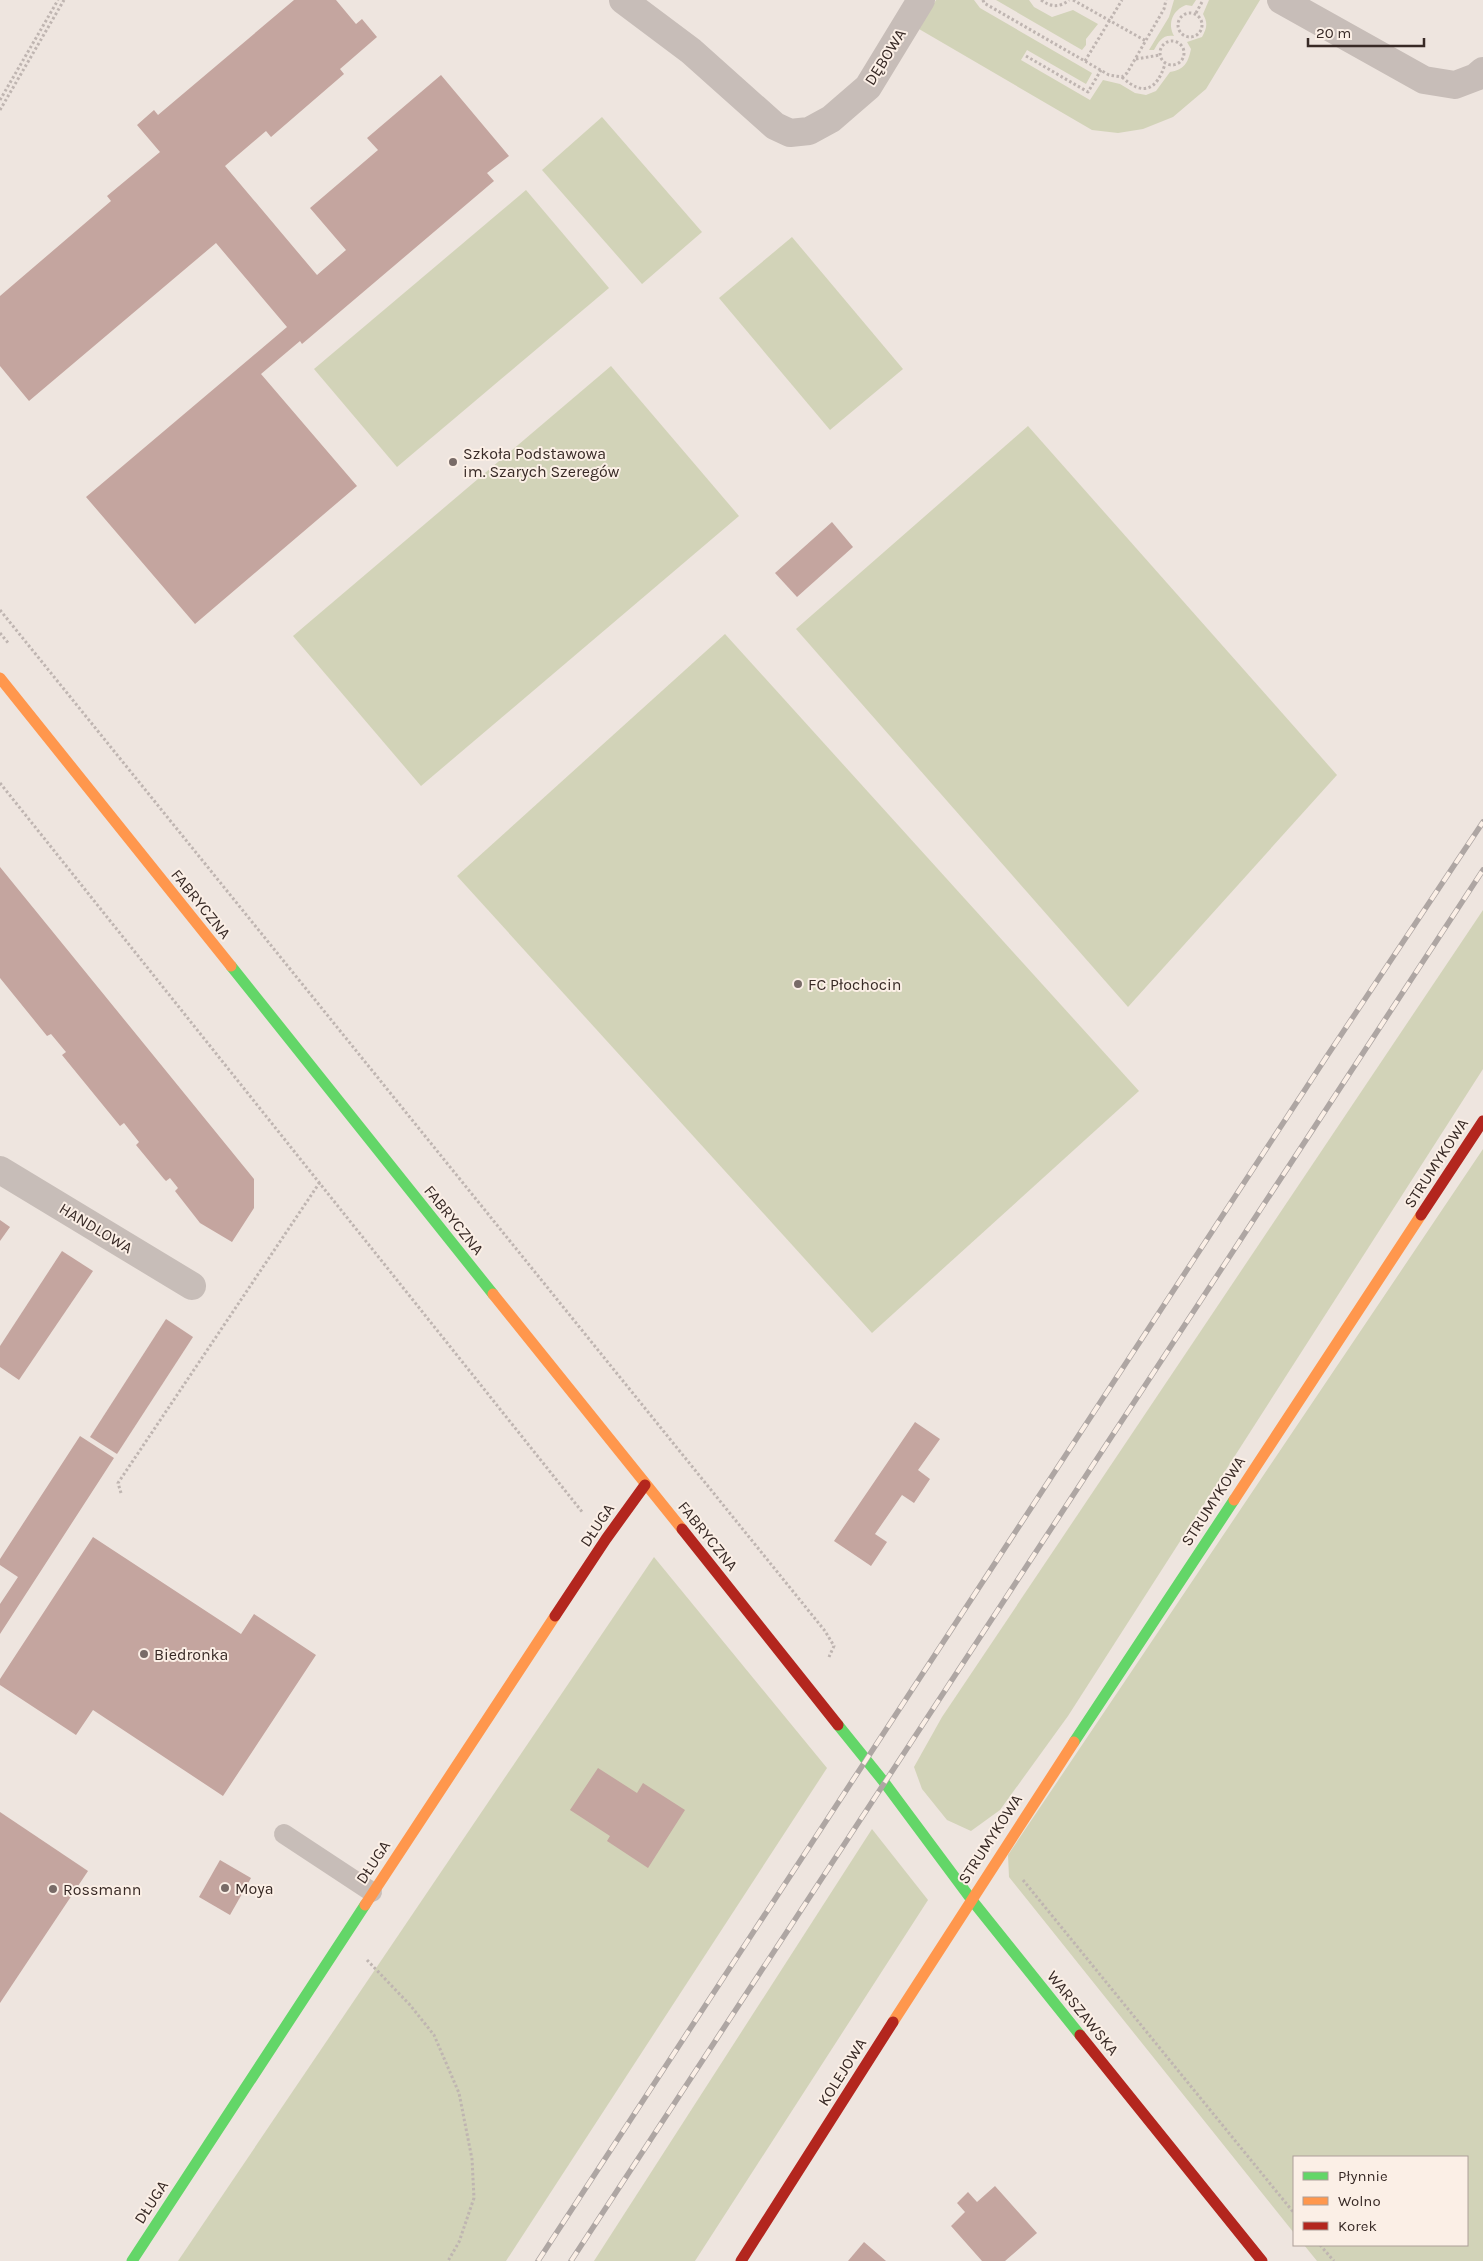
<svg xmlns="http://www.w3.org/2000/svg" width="1483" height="2261" viewBox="0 0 1483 2261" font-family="Karla,sans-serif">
	<rect width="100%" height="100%" fill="#eee5df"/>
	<g fill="#d2d3b8">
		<path d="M936,0h38l6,8 112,65 -6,11 -59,-34 -6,10 69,40 13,-20 17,4 15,9 11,2 10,-4 14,-19c14,-2 18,-9 21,-23l-4,-7 15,-5c5,-9 6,-14 1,-23l6,-14h51l-54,89 -33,28 -30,12 -25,4 -26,-3 -173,-101z"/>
		<polygon points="996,0 1029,0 1034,7 1052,17 1073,10 1098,24 1086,39 1086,45 1082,50"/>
		<path d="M1174,0h22l-4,6 -6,-1c-13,5 -19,18 -12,31 -11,-2 -15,5 -20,14h-5l20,-33z"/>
		<polygon points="602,117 702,232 642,284 542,170"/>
		<polygon points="526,190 609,288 397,467 314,369"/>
		<polygon points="792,237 903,369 830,430 719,298"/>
		<polygon points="611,366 739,516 421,786 293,636"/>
		<polygon points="1028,426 1337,775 1128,1007 796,629"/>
		<polygon points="725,634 1139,1091 872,1333 457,876"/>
		<polygon points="1483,910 1483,1069 1068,1716 1000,1810 971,1831 947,1820 922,1789 914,1767 942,1717"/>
		<polygon points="1483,1149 1483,2261 1317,2261 1304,2245 1467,2245 1467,2157 1294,2157 1294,2233 1009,1877 1008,1855"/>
		<polygon points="654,1557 827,1768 506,2261 178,2261"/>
		<polygon points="872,1829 928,1900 695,2261 594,2261"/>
	</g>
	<g fill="#c4a59f">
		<polygon points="294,0 336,0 356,24 362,19 377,37 340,69 344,74 271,137 266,131 225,166 317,275 346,250 310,208 378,150 367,138 441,75 509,156 487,173 494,181 302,344 300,341 261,374 357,486 195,624 86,497 287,327 216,243 29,401 0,366 0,296 111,201 107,196 160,152 137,125 154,110 158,115"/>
		<polygon points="832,522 853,547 797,597 775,573"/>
		<polygon points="0,867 254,1179 254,1208 232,1242 200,1223 175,1191 178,1188 170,1178 166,1181 164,1179 136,1145 139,1142 124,1123 120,1126 62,1055 66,1052 51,1034 47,1036 0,978"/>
		<polygon points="0,1220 10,1227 0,1241"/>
		<polygon points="62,1251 93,1271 19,1380 0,1367 0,1346"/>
		<polygon points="166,1319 193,1337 117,1454 90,1437"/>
		<polygon points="915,1422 940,1439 918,1470 930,1479 914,1503 902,1495 875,1534 887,1542 871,1566 834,1541"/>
		<polygon points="80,1436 114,1458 0,1634 0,1604 18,1577 0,1565 0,1559"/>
		<polygon points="93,1537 241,1634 254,1614 316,1655 223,1796 93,1710 76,1735 0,1685 0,1679"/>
		<polygon points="598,1768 637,1793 643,1783 685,1810 648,1868 607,1841 610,1836 570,1810"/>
		<polygon points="0,1812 88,1871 0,2003"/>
		<polygon points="220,1860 251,1878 230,1915 199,1897"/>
		<polygon points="995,2186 1037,2233 1005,2261 982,2261 951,2226 965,2212 957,2203 968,2192 977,2202"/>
		<polygon points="864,2242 886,2261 848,2261"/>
	</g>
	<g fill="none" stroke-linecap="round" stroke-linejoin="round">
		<g stroke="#bfb5b1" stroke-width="3" stroke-dasharray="2.5 2.5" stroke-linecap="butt">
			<polyline points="983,0 984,3 1109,75 1122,77 1127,73 1164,9 1166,0"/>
			<path d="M1041,0c10,7 18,8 28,0"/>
			<polyline points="1073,0 1146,41"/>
			<circle cx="1190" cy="25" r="12"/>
			<polyline points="1196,13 1203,0"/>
			<circle cx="1172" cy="53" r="12"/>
			<polyline points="1026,56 1088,92 1101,70"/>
			<polyline points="1136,59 1160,55"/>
			<polyline points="1085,61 1122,0"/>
			<path d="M1122,77c21,20 35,13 43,-13"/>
			<polyline points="0,100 58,0"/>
			<polyline points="0,110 64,0"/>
			<polyline points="0,610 825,1631 834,1646 829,1657"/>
			<polyline points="0,633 9,644"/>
			<polyline points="0,783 583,1513"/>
			<polyline points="121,1493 118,1483 320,1182"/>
			<polyline points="1023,1880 1294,2213"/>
			<polyline points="367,1960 410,2005 434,2035 459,2093 472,2159 474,2198 459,2242 448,2261"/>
			<polyline points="1320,2245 1334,2261"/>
		</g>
		<polyline stroke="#c7bdb8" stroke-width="20" points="284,1834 372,1892"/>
		<g stroke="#c7bdb8" stroke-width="28">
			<polyline points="623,0 691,51 775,126 790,133 809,131 831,119 868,87 921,0"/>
			<polyline points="1281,0 1424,80 1455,85 1476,77 1483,71"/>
			<polyline points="0,1170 192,1286"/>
		</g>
		<g stroke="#63d668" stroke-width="11">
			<polyline points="231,966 493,1294"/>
			<polyline points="838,1725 884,1782 971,1899 1080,2035"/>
			<polyline points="1074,1742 1234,1500"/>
			<polyline points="132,2261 365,1905"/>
		</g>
		<g stroke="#ff974d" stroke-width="11">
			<polyline points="0,678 231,966"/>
			<polyline points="493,1294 682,1529"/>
			<polyline points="1234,1500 1421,1215"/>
			<polyline points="365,1905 555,1616"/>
			<polyline points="893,2022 1074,1742"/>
		</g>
		<g stroke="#b3261e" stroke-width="11">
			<polyline points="1421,1215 1483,1121"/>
			<polyline points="682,1529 838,1725"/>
			<polyline points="555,1616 606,1539 645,1485"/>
			<polyline points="1080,2035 1262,2261"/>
			<polyline points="741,2261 893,2022"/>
		</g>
		<g stroke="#aea6a3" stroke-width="5.5">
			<g id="rail">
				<polyline points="538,2261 1327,1056 1483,822"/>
				<polyline points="571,2261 1483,870"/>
			</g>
		</g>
		<use href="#rail" stroke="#fbefe6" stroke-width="4" stroke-dasharray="11" stroke-linecap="butt"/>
	</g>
	<g fill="#786b67" stroke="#fbefe6" stroke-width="2">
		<circle cx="453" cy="462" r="5"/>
		<circle cx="798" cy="984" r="5"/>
		<circle cx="144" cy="1654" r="5"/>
		<circle cx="225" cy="1888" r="5"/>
		<circle cx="53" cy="1889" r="5"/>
	</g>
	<g text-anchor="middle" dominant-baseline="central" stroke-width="4" stroke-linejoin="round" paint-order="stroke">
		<g font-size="16" fill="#382a26" stroke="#fbefe6">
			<text transform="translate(885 57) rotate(-58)">DĘBOWA</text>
			<text transform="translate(201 904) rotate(51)">FABRYCZNA</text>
			<text transform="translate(1436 1163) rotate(-57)">STRUMYKOWA</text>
			<text transform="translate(454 1220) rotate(51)">FABRYCZNA</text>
			<text transform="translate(96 1228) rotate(31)">HANDLOWA</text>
			<text transform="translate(1213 1501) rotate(-57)">STRUMYKOWA</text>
			<text transform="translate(597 1525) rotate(-56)">DŁUGA</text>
			<text transform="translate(708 1536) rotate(51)">FABRYCZNA</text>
			<text transform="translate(990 1839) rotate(-57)">STRUMYKOWA</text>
			<text transform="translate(373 1862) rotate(-56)">DŁUGA</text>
			<text transform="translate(1083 2013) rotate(51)">WARSZAWSKA</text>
			<text transform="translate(842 2072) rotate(-58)">KOLEJOWA</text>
			<text transform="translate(151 2202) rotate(-57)">DŁUGA</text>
		</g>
		<g font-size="16" fill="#382a26" stroke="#fbefe6" text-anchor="start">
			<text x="463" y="453">Szkoła Podstawowa<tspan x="463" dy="18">im. Szarych Szeregów</tspan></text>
			<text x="808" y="984">FC Płochocin</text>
			<text x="154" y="1654">Biedronka</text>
			<text x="235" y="1888">Moya</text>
			<text x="63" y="1889">Rossmann</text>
		</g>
	</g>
	<rect x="1293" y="2156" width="175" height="90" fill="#fbefe6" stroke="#ada099"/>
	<rect x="1303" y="2172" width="25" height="8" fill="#63d668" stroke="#ada099"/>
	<text x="1338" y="2181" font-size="15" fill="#382a26">Płynnie</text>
	<rect x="1303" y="2197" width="25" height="8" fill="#ff974d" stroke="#ada099"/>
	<text x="1338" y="2206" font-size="15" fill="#382a26">Wolno</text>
	<rect x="1303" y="2222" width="25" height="8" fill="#b3261e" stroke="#ada099"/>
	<text x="1338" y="2231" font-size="15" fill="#382a26">Korek</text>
	<path d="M1308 38v8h116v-8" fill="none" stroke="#382a26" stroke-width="2.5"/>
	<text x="1316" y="38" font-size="15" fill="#382a26" stroke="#fbefe6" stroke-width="4" paint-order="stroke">20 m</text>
</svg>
